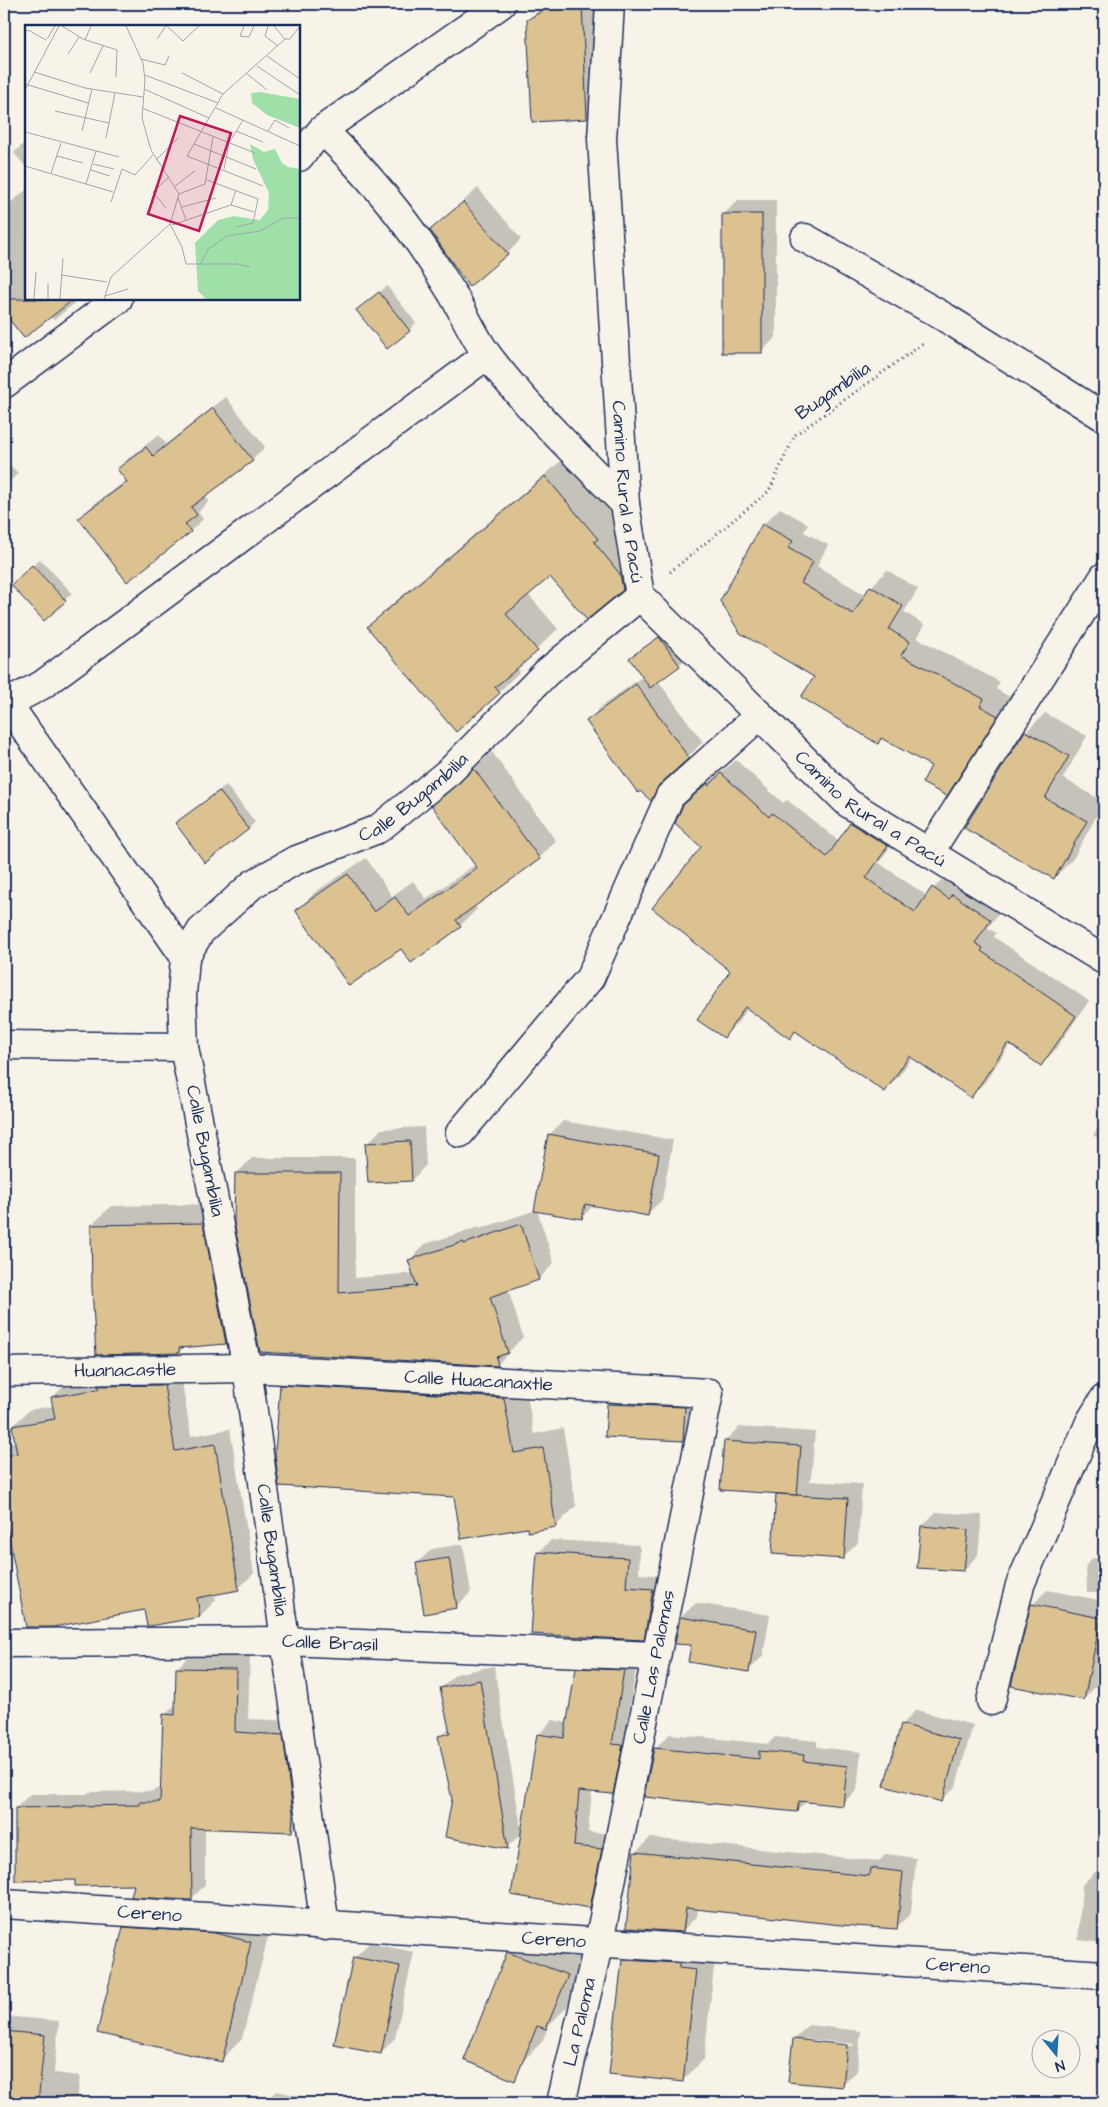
<svg xmlns="http://www.w3.org/2000/svg" width="1108" height="2107" viewBox="0 0 1108 2107" font-family="'Architects Daughter',sans-serif">
	<rect width="100%" height="100%" fill="#f7f3e8"/>
	<filter id="ink" filterUnits="userSpaceOnUse"><feTurbulence type="fractalNoise" baseFrequency=".02" numOctaves="2"/><feDisplacementMap in="SourceGraphic" scale="10" xChannelSelector="R" yChannelSelector="G"/><feConvolveMatrix kernelMatrix="1 2 1 2 8 2 1 2 1" color-interpolation-filters="sRGB"/></filter>
	<g filter="url(#ink)">
		<g fill="#0003" fill-rule="evenodd">
			<polygon points="545,4 604,4 608,96 586,118 528,20"/>
			<polygon points="26,141 26,167 14,153"/>
			<polygon points="478,188 521,239 507,254 431,230"/>
			<polygon points="26,190 26,299 87,299 82,303 80,299 54,320 50,316 25,336 4,311 4,208"/>
			<polygon points="738,200 776,200 776,337 762,351 723,215"/>
			<polygon points="387,286 416,323 409,330 358,310"/>
			<polygon points="226,397 265,447 252,460 205,496 209,501 198,512 203,519 191,531 127,580 80,518 93,505 127,480 118,469 131,456 159,435 166,444"/>
			<polygon points="567,456 618,517 644,567 622,589 551,575 528,594 558,629 517,667 520,671 499,692 369,627 390,606"/>
			<polygon points="4,459 18,473 4,488"/>
			<polygon points="780,508 808,524 804,532 828,545 817,566 865,595 871,587 887,570 918,589 904,612 925,625 917,638 1000,682 996,689 1013,699 963,778 946,795 933,765 882,738 878,742 816,676 763,525"/>
			<polygon points="40,559 72,593 44,619 12,585"/>
			<polygon points="666,631 687,658 658,681 703,742 672,772 665,785 651,799 588,721 602,706 643,676 630,658"/>
			<polygon points="1045,713 1087,736 1063,778 1104,802 1073,859 1054,878 1026,732"/>
			<polygon points="492,752 556,841 539,858 474,905 477,909 460,926 402,947 297,911 314,893 366,858 392,896 413,881 426,899 476,864 434,806"/>
			<polygon points="736,760 783,803 787,800 839,841 851,824 865,809 901,831 879,863 927,896 947,874 1004,905 988,928 996,933 994,937 1089,1001 1055,1050 1041,1064 1011,1043 985,1082 970,1096 912,1057 899,1076 885,1090 796,1031 789,1037 748,1008 738,1022 724,1036 731,971 703,847 699,791"/>
			<polygon points="226,785 255,822 248,829 176,823"/>
			<polygon points="1104,1119 1104,1142 1093,1135"/>
			<polygon points="563,1121 673,1140 662,1200 647,1214 594,1205 582,1217 537,1210 554,1263 539,1279 508,1289 523,1337 497,1365 283,1353 236,1174 252,1158 355,1158 355,1278 414,1273 410,1260 425,1244 479,1227 479,1229 536,1210 549,1135"/>
			<polygon points="424,1127 426,1165 412,1180 367,1144 381,1129"/>
			<polygon points="221,1204 245,1324 226,1343 184,1347 179,1352 92,1225 111,1206"/>
			<polygon points="302,1365 524,1377 534,1434 563,1428 576,1506 556,1526 528,1526 455,1496 281,1386"/>
			<polygon points="180,1370 191,1436 230,1429 254,1573 238,1589 214,1593 216,1600 200,1616 150,1625 145,1609 27,1626 4,1504 4,1450 11,1442 16,1442 13,1426 29,1410 54,1406 52,1398 68,1382"/>
			<polygon points="623,1390 699,1393 697,1425 682,1440 608,1404"/>
			<polygon points="739,1427 815,1432 811,1479 809,1481 862,1484 858,1543 843,1557 777,1494 779,1492 725,1441"/>
			<polygon points="936,1512 982,1515 978,1555 964,1570 922,1526"/>
			<polygon points="551,1540 640,1545 639,1574 665,1576 656,1625 643,1639 538,1553"/>
			<polygon points="463,1544 471,1592 456,1607 417,1563 432,1549"/>
			<polygon points="1093,1558 1104,1558 1104,1593 1087,1593 1086,1565"/>
			<polygon points="1047,1590 1104,1601 1104,1656 1098,1684 1084,1699 1032,1605"/>
			<polygon points="696,1603 770,1615 763,1656 748,1671 681,1617"/>
			<polygon points="191,1654 250,1656 248,1719 296,1721 306,1817 292,1831 205,1827 205,1885 191,1899 135,1884 76,1879 16,1808 30,1794 87,1794 89,1792 153,1791 155,1789 162,1789 165,1715 177,1703 177,1668"/>
			<polygon points="591,1654 638,1656 626,1729 636,1730 627,1778 612,1793 592,1791 588,1832 616,1834 604,1893 589,1907 538,1735 553,1720 568,1723 577,1669"/>
			<polygon points="494,1666 522,1833 507,1847 454,1799 440,1737 450,1727 441,1688 456,1674"/>
			<polygon points="916,1710 973,1725 956,1786 941,1801 902,1725"/>
			<polygon points="670,1734 768,1744 775,1737 817,1741 817,1747 861,1752 857,1790 842,1804 807,1801 797,1810 655,1748"/>
			<polygon points="650,1838 879,1861 886,1854 916,1858 911,1913 896,1928 698,1908 697,1916 682,1931 636,1852"/>
			<polygon points="1096,1871 1104,1871 1104,1943 1078,1940 1082,1885"/>
			<polygon points="146,1907 272,1921 242,2039 221,2060 124,1928"/>
			<polygon points="529,1932 589,1954 567,2007 549,2025 542,2042 521,2063 508,1953"/>
			<polygon points="644,1939 716,1949 704,2059 683,2080 623,1960"/>
			<polygon points="369,1943 414,1952 395,2038 381,2053 354,1958"/>
			<polygon points="4,2016 59,2021 54,2073 80,2076 77,2103 4,2103"/>
			<path d="M808,2025l53,6 -4,40 -15,15 -48,-46zM805,2039l49,5 -1,2 -48,-4z"/>
			<polygon points="276,2091 329,2102 264,2103"/>
		</g>
		<g fill="#dcc291" stroke="#1b2f5e">
			<polygon points="554,4 582,4 587,119 532,122 527,20"/>
			<polygon points="463,202 508,254 469,287 430,230"/>
			<rect x="722" y="214" width="40" height="139"/>
			<polygon points="379,292 410,331 387,349 356,310"/>
			<polygon points="4,299 74,299 24,338 4,313"/>
			<polygon points="213,408 253,461 191,507 197,515 185,524 191,532 127,582 78,518 127,482 117,469 146,447 153,456"/>
			<polygon points="545,476 598,539 594,542 620,574 623,590 587,620 550,577 506,614 538,651 495,687 500,693 456,732 367,627"/>
			<polygon points="762,524 793,541 788,548 813,562 801,583 853,614 870,586 903,606 889,629 910,642 901,655 984,699 980,706 998,716 947,796 922,783 931,766 881,738 878,744 801,697 814,677 740,633 720,601"/>
			<polygon points="32,565 66,601 44,621 11,585"/>
			<polygon points="659,637 680,666 650,688 629,658"/>
			<polygon points="636,684 689,758 659,785 651,801 640,791 638,793 586,721"/>
			<polygon points="1025,731 1069,756 1045,798 1087,821 1054,879 964,828"/>
			<polygon points="474,769 540,859 456,920 461,927 411,963 401,949 349,986 295,910 348,874 374,912 395,897 409,916 477,868 432,806"/>
			<polygon points="721,773 769,817 772,813 827,857 850,823 888,846 866,878 915,912 932,887 949,899 952,894 991,920 975,943 983,948 981,951 1076,1016 1041,1066 1008,1043 971,1098 909,1056 885,1092 795,1031 790,1039 745,1007 724,1038 697,1020 730,971 652,908 701,847 675,823 683,805 708,783 709,786"/>
			<polygon points="219,791 249,829 205,863 175,823"/>
			<polygon points="548,1134 659,1154 648,1216 585,1204 582,1219 534,1211"/>
			<polygon points="410,1141 412,1181 368,1183 365,1143"/>
			<polygon points="235,1173 340,1173 339,1293 417,1286 408,1260 463,1242 464,1244 521,1224 539,1280 490,1297 508,1353 496,1357 498,1366 260,1352 234,1222"/>
			<polygon points="203,1223 226,1344 179,1348 179,1353 96,1355 92,1288 91,1225"/>
			<polygon points="164,1385 175,1451 215,1444 239,1590 197,1598 200,1617 150,1626 147,1626 144,1610 53,1627 26,1627 4,1511 4,1456 17,1454 12,1426 55,1419 51,1397 99,1389 98,1386"/>
			<polygon points="280,1385 504,1398 514,1453 543,1448 556,1527 528,1532 527,1528 461,1539 454,1497 279,1486 275,1454"/>
			<polygon points="607,1404 685,1407 683,1441 605,1437"/>
			<polygon points="724,1441 801,1446 797,1495 720,1490"/>
			<polygon points="776,1494 848,1498 844,1559 772,1554"/>
			<polygon points="921,1526 968,1530 964,1571 917,1568"/>
			<polygon points="537,1552 628,1558 626,1587 653,1589 644,1640 531,1634"/>
			<polygon points="449,1558 457,1608 424,1614 416,1563"/>
			<polygon points="1031,1604 1101,1618 1084,1700 1011,1686"/>
			<polygon points="680,1617 756,1630 749,1672 688,1662 691,1645 675,1644"/>
			<polygon points="176,1668 236,1669 235,1732 283,1735 293,1813 292,1832 191,1828 192,1900 131,1897 134,1885 75,1886 75,1880 15,1881 15,1808 74,1807 74,1806 140,1805 140,1802 160,1802 163,1714 175,1715"/>
			<polygon points="576,1668 624,1670 612,1744 623,1745 613,1794 579,1791 574,1846 602,1849 590,1908 511,1895 537,1734 564,1738"/>
			<polygon points="480,1680 508,1849 445,1837 452,1799 438,1736 450,1733 440,1688"/>
			<polygon points="901,1724 959,1740 942,1802 884,1786"/>
			<polygon points="654,1748 759,1759 759,1751 804,1755 803,1761 847,1766 843,1806 799,1801 797,1812 644,1797"/>
			<polygon points="634,1852 869,1876 870,1868 903,1872 897,1929 841,1925 686,1908 683,1932 626,1928"/>
			<polygon points="123,1927 215,1933 251,1942 222,2062 97,2033"/>
			<polygon points="507,1952 568,1975 546,2029 537,2026 515,2081 464,2060"/>
			<polygon points="353,1957 400,1966 381,2054 334,2045"/>
			<polygon points="622,1960 679,1963 679,1968 696,1970 683,2082 609,2074"/>
			<polygon points="4,2031 45,2035 38,2103 4,2103"/>
			<polygon points="793,2039 847,2045 843,2087 788,2082"/>
		</g>
		<g fill="none" stroke-linecap="round" stroke-linejoin="round">
			<g stroke="#1b2f5e" stroke-width="31">
				<g id="minor">
					<path id="s1" d="M610,4l-8,135 23,365 15,92 208,207 256,157"/>
					<path d="M322,130c51,47 94,103 130,163 12,20 22,44 36,63 40,53 90,100 137,148"/>
					<polyline points="299,157 322,130 501,4"/>
					<polyline points="805,238 946,318 1104,417"/>
					<polyline points="4,384 118,299"/>
					<polyline points="7,703 185,957"/>
					<polyline points="4,705 42,685 487,355"/>
					<polyline points="929,853 1104,577"/>
					<polyline points="4,1045 184,1047"/>
					<polyline points="460,1133 590,978 670,796 760,715"/>
					<path id="s2" d="M4,1372l243,-4 462,25 -110,549 -38,161"/>
					<path id="s3" d="M4,1643l281,-2 371,15"/>
					<polyline points="991,1701 1020,1585 1090,1422 1104,1399"/>
					<path id="s4" d="M4,1904l1100,71"/>
					<path id="s5" d="M325,1926l-78,-558 -63,-321 -2,-52 3,-38 16,-26 52,-47 41,-23 84,-32 72,-58 96,-98 94,-77"/>
				</g>
			</g>
			<polyline stroke="#1b2f5e" stroke-width="3" stroke-dasharray="1 4" stroke-linecap="butt" points="670,572 769,491 795,435 924,343"/>
			<use href="#minor" stroke="#f7f3e8" stroke-width="28"/>
		</g>
	</g>
	<g text-anchor="middle" dominant-baseline="central" stroke-width="4.5" stroke-linejoin="round" paint-order="stroke">
		<g font-size="19" fill="#1b2f5e" stroke="#f7f3e8">
			<text transform="translate(833 391) rotate(-35)">Bugambilia</text>
			<text stroke="none"><textPath href="#s1" startOffset="489">Camino Rural a Pacú</textPath></text>
			<text stroke="none"><textPath href="#s5" startOffset="1265">Calle Bugambilia</textPath></text>
			<text stroke="none"><textPath href="#s1" startOffset="909">Camino Rural a Pacú</textPath></text>
			<text transform="translate(205 1151) rotate(79)">Calle Bugambilia</text>
			<text stroke="none"><textPath href="#s2" startOffset="121">Huanacastle</textPath></text>
			<text stroke="none"><textPath href="#s2" startOffset="475">Calle Huacanaxtle</textPath></text>
			<text transform="translate(272 1550) rotate(82)">Calle Bugambilia</text>
			<text stroke="none"><textPath href="#s3" startOffset="326">Calle Brasil</textPath></text>
			<text transform="translate(654 1667) rotate(-79)">Calle Las Palomas</text>
			<text stroke="none"><textPath href="#s4" startOffset="146">Cereno</textPath></text>
			<text stroke="none"><textPath href="#s4" startOffset="551">Cereno</textPath></text>
			<text stroke="none"><textPath href="#s4" startOffset="956">Cereno</textPath></text>
			<text transform="translate(580 2022) rotate(-77)">La Paloma</text>
		</g>
	</g>
	<g transform="translate(25 25)">
		<rect width="275" height="275" fill="#f7f3e8"/>
		<path d="M235,67l40,7v29l-33,-13 -15,-12 -1,-10zM225,119l14,8 11,-3 7,14 6,4 12,2v130h-94l-8,-8 -3,-48 23,-23 16,-4 26,4 8,-10 1,-17 -16,-34z" fill="#9fe0a9"/>
		<path fill="none" stroke="#9fa5b1" stroke-width="1" d="M37,1l21,13 34,11 -1,27M142,1l16,15 16,-15M219,1l-4,10 9,1 5,-11M243,1l-3,10 13,10M249,1l11,13M0,7l3,-2 18,10M22,14l8,-13M132,14l9,-13M60,15l6,-14M43,29l11,-17M242,31l33,23M116,34l24,6 4,-9M232,41l43,29M9,47l51,16 58,9M65,48l13,-27M157,48l41,21M221,48l21,17M120,50l73,28M0,59l63,19M119,64l65,29M0,65l34,-64M117,83l113,45M191,83l84,38M30,86l54,12M57,106l10,-42M211,106l27,11M243,106l7,-11 14,8M0,107l94,25M81,113l9,-45M169,119l62,25M32,131l26,7M131,135l23,-23M68,139l21,5M0,141l88,26M199,144l5,-26 14,-23M66,145l19,6M26,148l10,-30M182,155l51,19 -5,24 -17,4M61,159l10,-33M150,161l20,-15M238,161l-76,-30 36,-62 62,-55h5l10,-13M154,169l26,-10 8,-47M153,173l8,22M86,177l11,-33 13,6 18,-20M206,180l5,-15M157,182l34,-9M141,183l-13,-16 16,-15M145,199l12,23 4,17h51l13,3M147,200l59,-20 23,7M175,240l8,-16 19,-13 33,-5 23,-13h17M36,250l46,7M80,271l23,-7M9,274l2,-27M23,274v-16M35,274l3,-41M79,274l7,-22 59,-53 9,-30 -28,-44 -9,-32 3,-38 -2,-17 -17,-37"/>
		<path fill="#c2185b" fill-opacity="0.15" stroke="#c2185b" stroke-width="2.5" d="M155,91l51,17 -32,98 -51,-17z"/>
		<rect width="275" height="275" fill="none" stroke="#1b2f5e" stroke-width="2.5"/>
	</g>
	<rect width="1108" height="2107" fill="none" stroke="#f7f3e8" stroke-width="20"/>
	<rect x="10" y="10" width="1088" height="2087" fill="none" stroke="#1b2f5e" stroke-width="2" filter="url(#ink)"/>
	<g transform="translate(1056 2054) rotate(162)"><circle r="24" fill="#f7f3e8" stroke="#9fa5b1"/>
	<path d="M0-4L9 19L0 12L-9 19Z" fill="#1f6fb2"/>
	<text y="-8" font-size="14" font-weight="bold" text-anchor="middle" fill="#1b2f5e">N</text>
	</g>
</svg>
